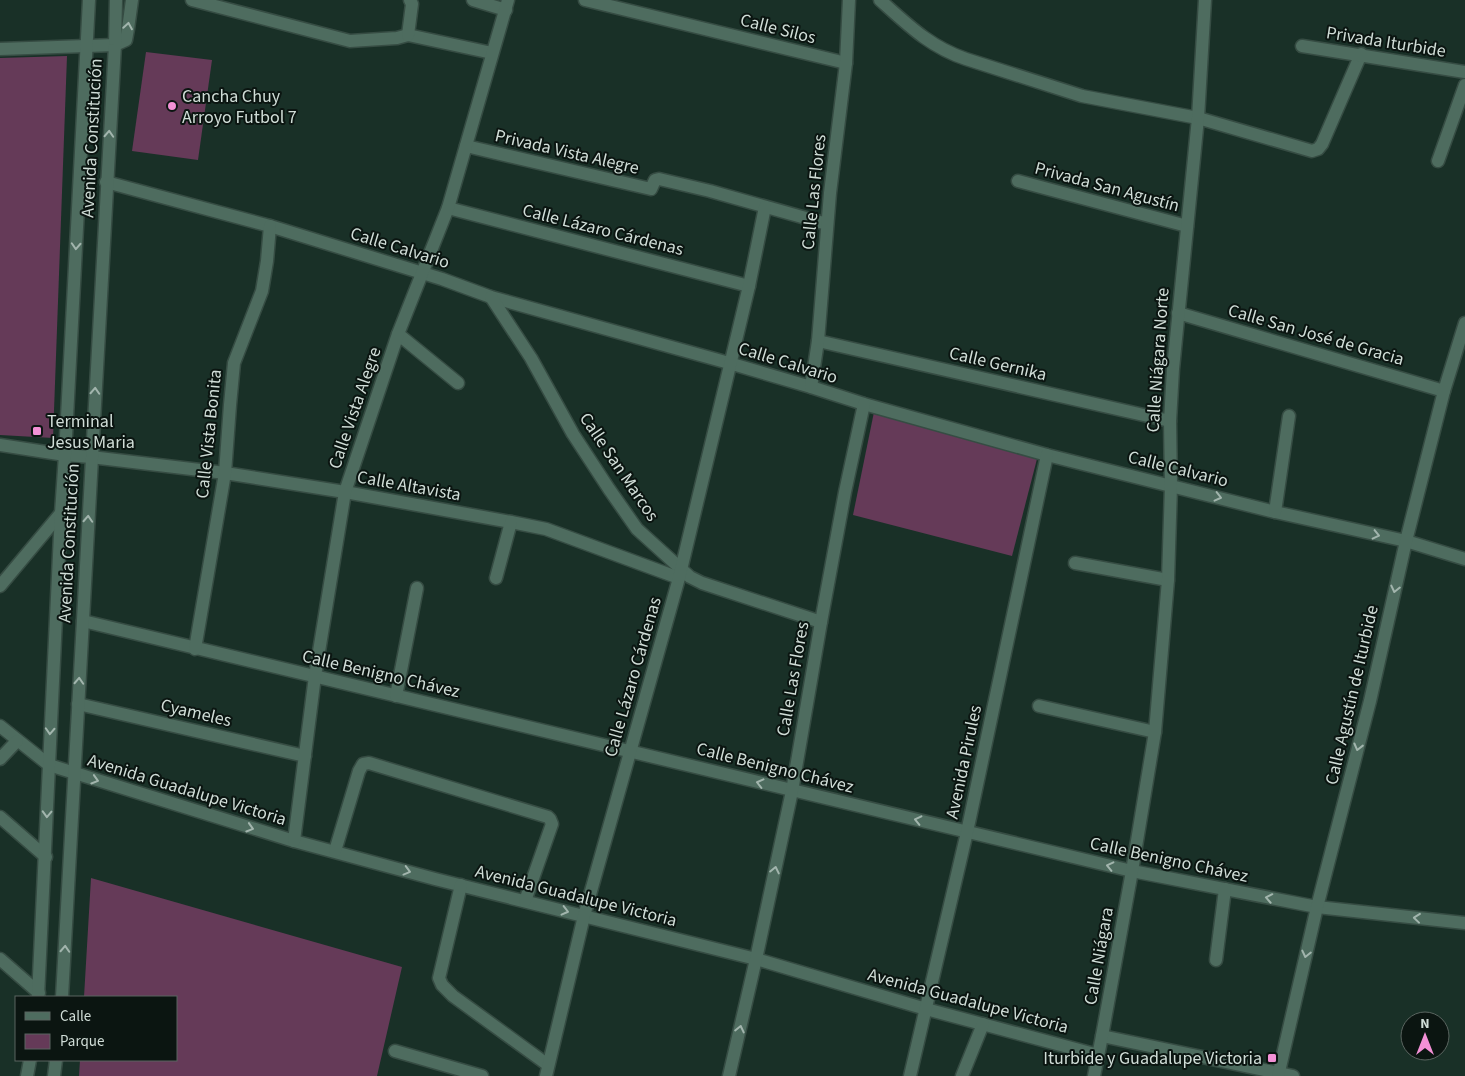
<svg xmlns="http://www.w3.org/2000/svg" width="1465" height="1076" viewBox="0 0 1465 1076" font-family="'Source Sans 3',sans-serif">
	<rect width="100%" height="100%" fill="#193027"/>
	<g fill="#653a58">
		<polygon points="146,52 212,60 198,160 132,151"/>
		<polygon points="67,56 53,438 0,435 0,58"/>
		<polygon points="874,412 1038,455 1012,556 853,515"/>
		<polygon points="91,878 402,967 377,1076 79,1076 80,1060 176,1060 176,997 84,997"/>
	</g>
	<g fill="none" stroke-linecap="round" stroke-linejoin="round">
		<g stroke="#364c43" stroke-width="15">
			<g id="minor">
				<polyline points="192,0 350,41 397,38 408,35 492,53"/>
				<polyline points="473,0 506,10"/>
				<polyline points="585,0 846,63"/>
				<path d="M880,0c28,25 50,47 86,59l116,37 116,22 114,33 6,-2 4,-5 39,-90"/>
				<polyline points="408,35 412,4 410,0"/>
				<polyline points="1302,46 1465,72"/>
				<polyline points="0,49 115,45 126,40 128,29 132,0"/>
				<polyline points="466,146 651,189 655,180 659,179 710,191 827,224"/>
				<polyline points="1438,161 1465,85"/>
				<polyline points="1018,181 1187,226"/>
				<polyline points="106,182 270,226 442,279 491,297 729,363 811,387 864,404 1047,455 1275,512 1406,541 1465,559"/>
				<polyline points="448,208 749,286"/>
				<polyline points="491,297 531,358 573,434 609,489 637,529 690,577 702,583 821,622"/>
				<polyline points="1178,313 1444,391"/>
				<polyline points="398,334 458,383"/>
				<polyline points="818,341 1170,421"/>
				<polyline points="811,387 818,341 830,193 846,63 849,0"/>
				<polyline points="0,445 65,455 91,457 225,473 345,492 511,522 546,529 679,578"/>
				<polyline points="1275,512 1289,416"/>
				<polyline points="1075,563 1168,580"/>
				<polyline points="496,578 511,522"/>
				<polyline points="0,586 61,513"/>
				<polyline points="83,621 1132,871 1317,907 1465,923"/>
				<polyline points="195,649 225,473 230,405 234,363 262,291 267,261 270,226"/>
				<polyline points="396,696 417,588"/>
				<polyline points="78,704 305,756"/>
				<polyline points="1039,706 1155,732"/>
				<polyline points="0,726 49,765 294,841 435,879 756,959 926,1009 1098,1055"/>
				<polyline points="0,759 17,741"/>
				<polyline points="0,817 46,857"/>
				<polyline points="294,841 315,676 345,492 398,334 448,208 508,0"/>
				<polyline points="335,851 359,771 363,764 369,763 548,817 550,819 552,824 525,901"/>
				<polyline points="461,885 439,978 442,985 453,996 548,1065"/>
				<polyline points="0,959 39,993"/>
				<polyline points="1216,960 1225,889"/>
				<polyline points="38,997 61,513 65,455 89,0"/>
				<polyline points="62,997 115,45 116,0"/>
				<polyline points="1102,1036 1293,1076"/>
				<polyline points="395,1051 482,1076"/>
				<polyline points="27,1076 30,1060"/>
				<polyline points="54,1076 56,1060"/>
				<polyline points="546,1076 584,916 679,578 749,286 765,207"/>
				<polyline points="729,1076 756,959 792,791 821,622 845,492 864,404"/>
				<polyline points="910,1076 967,832 1047,455"/>
				<polyline points="962,1076 983,1024"/>
				<polyline points="1094,1076 1102,1036 1132,871 1155,732 1168,580 1171,486 1170,421 1173,369 1198,118 1205,0"/>
				<polyline points="1278,1076 1317,907 1370,701 1406,541 1444,391 1465,323"/>
			</g>
		</g>
		<use href="#minor" stroke="#4e6c5f" stroke-width="12"/>
	</g>
	<defs><path id="oneway-chevron" d="M-2-3.5L2.5 0L-2 3.5" fill="none" stroke-width="1.6" stroke-linecap="round" stroke-linejoin="round" transform="scale(1.25)"/></defs>
	<g stroke="#a2b5ad">
		<use href="#oneway-chevron" transform="translate(128 26) rotate(-81)"/>
		<use href="#oneway-chevron" transform="translate(109 134) rotate(-87)"/>
		<use href="#oneway-chevron" transform="translate(76 246) rotate(93)"/>
		<use href="#oneway-chevron" transform="translate(95 391) rotate(-87)"/>
		<use href="#oneway-chevron" transform="translate(1218 497) rotate(14)"/>
		<use href="#oneway-chevron" transform="translate(88 519) rotate(-87)"/>
		<use href="#oneway-chevron" transform="translate(1376 535) rotate(13)"/>
		<use href="#oneway-chevron" transform="translate(1395 589) rotate(103)"/>
		<use href="#oneway-chevron" transform="translate(79 681) rotate(-87)"/>
		<use href="#oneway-chevron" transform="translate(50 731) rotate(93)"/>
		<use href="#oneway-chevron" transform="translate(1358 747) rotate(104)"/>
		<use href="#oneway-chevron" transform="translate(95 780) rotate(17)"/>
		<use href="#oneway-chevron" transform="translate(760 783) rotate(-166)"/>
		<use href="#oneway-chevron" transform="translate(47 814) rotate(92)"/>
		<use href="#oneway-chevron" transform="translate(918 820) rotate(-167)"/>
		<use href="#oneway-chevron" transform="translate(250 828) rotate(17)"/>
		<use href="#oneway-chevron" transform="translate(1110 866) rotate(-167)"/>
		<use href="#oneway-chevron" transform="translate(775 870) rotate(-78)"/>
		<use href="#oneway-chevron" transform="translate(407 871) rotate(15)"/>
		<use href="#oneway-chevron" transform="translate(1269 898) rotate(-169)"/>
		<use href="#oneway-chevron" transform="translate(565 911) rotate(14)"/>
		<use href="#oneway-chevron" transform="translate(1417 918) rotate(-174)"/>
		<use href="#oneway-chevron" transform="translate(65 949) rotate(-87)"/>
		<use href="#oneway-chevron" transform="translate(1306 954) rotate(103)"/>
		<use href="#oneway-chevron" transform="translate(740 1029) rotate(-77)"/>
	</g>
	<g fill="#f391d6" stroke="#0b1511" stroke-width="2">
		<circle cx="172" cy="106" r="5"/>
		<rect x="32" y="426" width="10" height="10" rx="2.5"/>
		<rect x="1267" y="1053" width="10" height="10" rx="2.5"/>
	</g>
	<g text-anchor="middle" dominant-baseline="central" stroke-width="4" stroke-linejoin="round" paint-order="stroke">
		<g font-size="18" fill="#d0ddd7" stroke="#0b1511">
			<text transform="translate(778 29) rotate(14)">Calle Silos</text>
			<text transform="translate(1386 42) rotate(9)">Privada Iturbide</text>
			<text transform="translate(92 138) rotate(-87)">Avenida Constitución</text>
			<text transform="translate(567 152) rotate(13)">Privada Vista Alegre</text>
			<text transform="translate(1107 187) rotate(15)">Privada San Agustín</text>
			<text transform="translate(814 192) rotate(-84)">Calle Las Flores</text>
			<text transform="translate(603 230) rotate(14)">Calle Lázaro Cárdenas</text>
			<text transform="translate(400 248) rotate(17)">Calle Calvario</text>
			<text transform="translate(1316 335) rotate(16)">Calle San José de Gracia</text>
			<text transform="translate(1158 360) rotate(-86)">Calle Niágara Norte</text>
			<text transform="translate(788 363) rotate(17)">Calle Calvario</text>
			<text transform="translate(998 364) rotate(13)">Calle Gernika</text>
			<text transform="translate(355 408) rotate(-71)">Calle Vista Alegre</text>
			<text transform="translate(209 434) rotate(-84)">Calle Vista Bonita</text>
			<text transform="translate(619 467) rotate(56)">Calle San Marcos</text>
			<text transform="translate(1178 469) rotate(14)">Calle Calvario</text>
			<text transform="translate(409 486) rotate(10)">Calle Altavista</text>
			<text transform="translate(69 543) rotate(-87)">Avenida Constitución</text>
			<text transform="translate(381 674) rotate(13)">Calle Benigno Chávez</text>
			<text transform="translate(633 677) rotate(-74)">Calle Lázaro Cárdenas</text>
			<text transform="translate(793 679) rotate(-80)">Calle Las Flores</text>
			<text transform="translate(1352 695) rotate(-77)">Calle Agustín de Iturbide</text>
			<text transform="translate(196 713) rotate(13)">Cyameles</text>
			<text transform="translate(964 762) rotate(-78)">Avenida Pirules</text>
			<text transform="translate(775 768) rotate(14)">Calle Benigno Chávez</text>
			<text transform="translate(187 790) rotate(17)">Avenida Guadalupe Victoria</text>
			<text transform="translate(1169 860) rotate(12)">Calle Benigno Chávez</text>
			<text transform="translate(576 896) rotate(14)">Avenida Guadalupe Victoria</text>
			<text transform="translate(1099 956) rotate(-80)">Calle Niágara</text>
			<text transform="translate(968 1001) rotate(15)">Avenida Guadalupe Victoria</text>
		</g>
		<g font-size="18" fill="#d0ddd7" stroke="#0b1511" text-anchor="start">
			<text x="182" y="96">Cancha Chuy<tspan x="182" dy="21">Arroyo Futbol 7</tspan></text>
			<text x="47" y="421">Terminal<tspan x="47" dy="21">Jesus Maria</tspan></text>
			<text x="1262" y="1058" text-anchor="end">Iturbide y Guadalupe Victoria</text>
		</g>
	</g>
	<rect x="15" y="996" width="162" height="65" fill="#0b1511" stroke="#5a6560"/>
	<rect x="25" y="1012" width="25" height="8" fill="#4e6c5f" stroke="#5a6560"/>
	<text x="60" y="1021" font-size="15" fill="#d0ddd7">Calle</text>
	<rect x="25" y="1034" width="25" height="15" fill="#653a58" stroke="#5a6560"/>
	<text x="60" y="1046" font-size="15" fill="#d0ddd7">Parque</text>
	<g transform="translate(1425 1036)"><circle r="24" fill="#0b1511" stroke="#5a6560"/>
	<path d="M0-4L9 19L0 12L-9 19Z" fill="#f391d6"/>
	<text y="-8" font-size="14" font-weight="bold" text-anchor="middle" fill="#d0ddd7">N</text>
	</g>
</svg>
